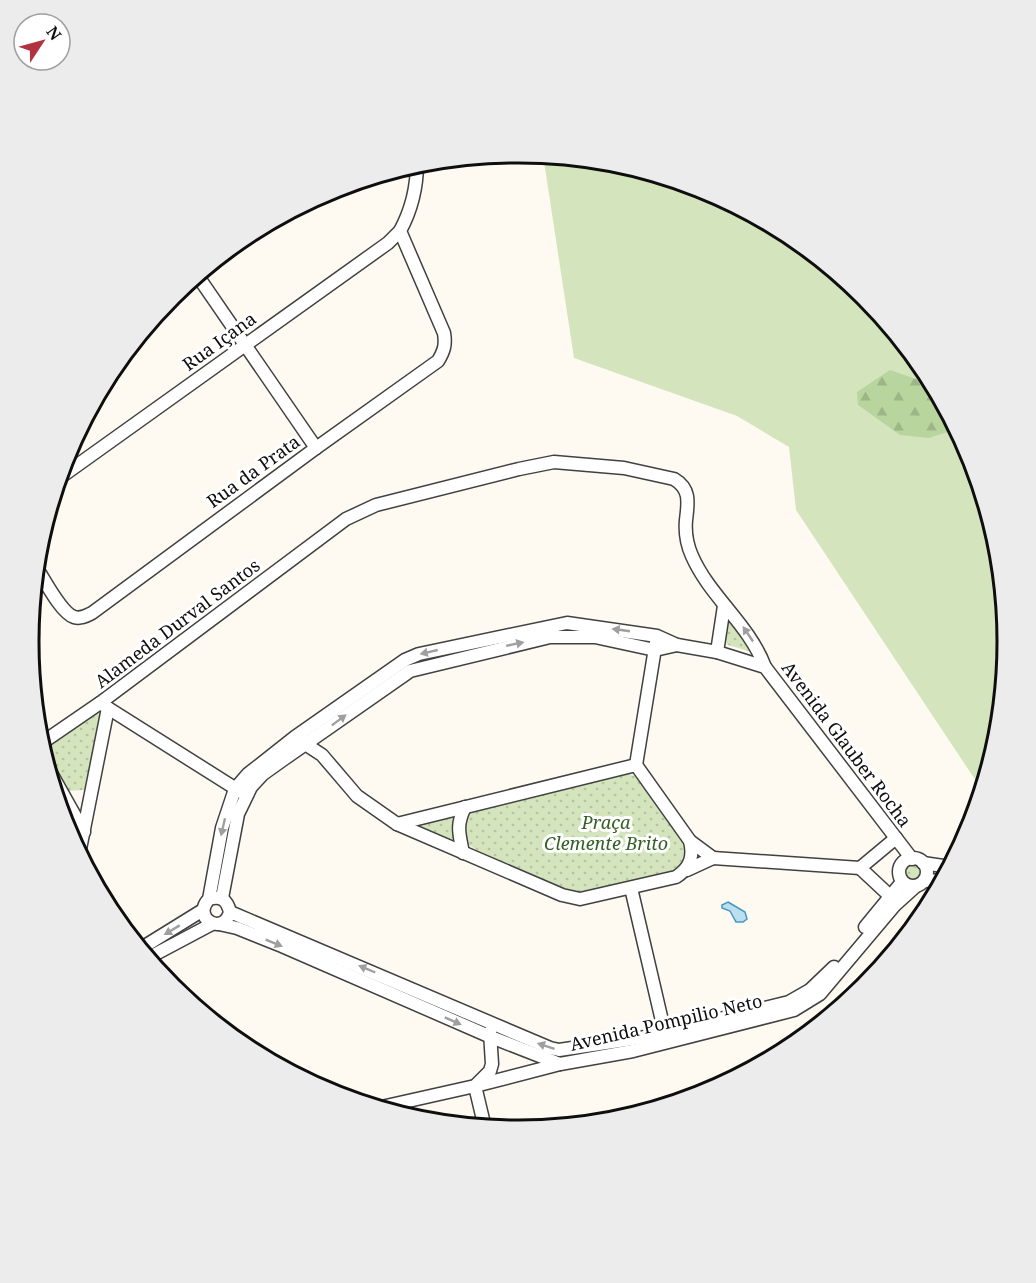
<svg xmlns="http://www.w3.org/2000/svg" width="1036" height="1283" viewBox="0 0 1036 1283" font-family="'Noto Serif',serif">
	<defs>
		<pattern id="forest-firs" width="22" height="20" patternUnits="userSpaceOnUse" patternTransform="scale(1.5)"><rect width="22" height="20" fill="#b9d59e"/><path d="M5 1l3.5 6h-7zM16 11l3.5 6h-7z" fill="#9eb687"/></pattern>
		<pattern id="park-dots" width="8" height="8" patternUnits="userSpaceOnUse" patternTransform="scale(1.5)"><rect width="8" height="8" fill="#d4e5bd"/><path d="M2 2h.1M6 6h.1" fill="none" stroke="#b5c3a1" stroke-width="1.8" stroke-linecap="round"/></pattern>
		<pattern id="water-ripples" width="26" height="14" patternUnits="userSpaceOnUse" patternTransform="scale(1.5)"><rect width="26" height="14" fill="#badff1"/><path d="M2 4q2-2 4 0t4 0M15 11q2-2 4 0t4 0" fill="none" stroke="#9fbecd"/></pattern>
	</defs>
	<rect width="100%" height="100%" fill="#fefaf1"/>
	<polygon fill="#d4e5bd" points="543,155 614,161 706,189 790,235 864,296 925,370 970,454 998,546 1007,642 998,737 982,790 796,510 789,447 737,416 574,358"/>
	<polygon fill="url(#forest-firs)" points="890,370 933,385 957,429 929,438 900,435 858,405 857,392"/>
	<g fill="url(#park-dots)">
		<polygon points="732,617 755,653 728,645 724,641 728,618"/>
		<polygon points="97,712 100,715 85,790 67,791 50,758 50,746"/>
		<polygon points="629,774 640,778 688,844 685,863 676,870 659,876 572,893 477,850 469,845 463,839 465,820 473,811"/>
		<polygon points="457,813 453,828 456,840 451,841 420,825"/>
		<circle cx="913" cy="872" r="11"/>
	</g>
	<polygon fill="url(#water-ripples)" stroke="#4797c1" stroke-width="1.5" points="728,902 745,912 747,919 743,922 736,922 730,911 722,908 722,905"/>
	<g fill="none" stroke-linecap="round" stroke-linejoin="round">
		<g stroke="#414141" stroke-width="15">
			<g id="street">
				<polyline points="197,275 316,448"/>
				<polyline points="58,479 388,243 400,231"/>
				<path d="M36,567c8,12 25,46 38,50 7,2 12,-1 18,-4l224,-165 122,-87c6,-10 8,-16 6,-28l-44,-102c12,-22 17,-43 17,-68"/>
				<polyline points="717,652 724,606"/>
				<polyline points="100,703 241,792"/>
				<path d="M299,740l23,15 35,41 40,28 165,71 18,4 96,-22c14,-9 18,-20 14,-36l-54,-76"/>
				<path d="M42,749l1,-6 6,-5 51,-35 246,-184 30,-14 143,-36 35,-7 70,6 50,11c17,10 14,24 12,41 -1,11 1,25 6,36 18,41 57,68 73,111"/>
				<polyline points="636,765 656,642"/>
				<polyline points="47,766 84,832"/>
				<polyline points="397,824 636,765"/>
				<path d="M463,853c-4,-20 -7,-28 2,-46"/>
				<polyline points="79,854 108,708"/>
				<polyline points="713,858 860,868"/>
				<circle cx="913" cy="872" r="14"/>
				<polyline points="923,863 950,867"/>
				<polyline points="687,870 713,858 690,841"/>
				<polyline points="924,881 943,880"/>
				<polyline points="631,888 666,1038"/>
				<polyline points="890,896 860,868 896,838"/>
				<polyline points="222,898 238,814 251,787 263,774 284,759 410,671 550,637 595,637 655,650 677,645"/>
				<path d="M209,899c12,-4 18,1 21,13 -7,25 -39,6 -21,-13l13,-71 13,-39 13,-15 47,-37 110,-77 14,-6 148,-31 90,13 20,9 40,7 48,15 147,192"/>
				<polyline points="230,912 550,1048 559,1050 646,1037 789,1002 810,990 834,967"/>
				<polyline points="219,924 237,928 282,946 491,1037 560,1064 633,1051 794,1010 820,994 895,905 916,886"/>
				<polyline points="865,927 902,882"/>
				<polyline points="140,949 203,910"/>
				<polyline points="148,958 212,924"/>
				<polyline points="377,1108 475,1086 490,1071 492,1064 490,1032"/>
				<polyline points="485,1128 475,1086 560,1064"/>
			</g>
		</g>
		<use href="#street" stroke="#fff" stroke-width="12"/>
	</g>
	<defs><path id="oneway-solid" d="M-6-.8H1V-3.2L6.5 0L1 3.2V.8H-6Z" transform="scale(1.5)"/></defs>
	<g fill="#9f9f9f">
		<use href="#oneway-solid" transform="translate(621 630) rotate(-172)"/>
		<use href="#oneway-solid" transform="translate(748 634) rotate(-124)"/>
		<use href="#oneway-solid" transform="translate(515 644) rotate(-12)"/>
		<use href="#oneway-solid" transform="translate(429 652) rotate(167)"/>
		<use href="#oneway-solid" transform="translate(339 720) rotate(-37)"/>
		<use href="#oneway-solid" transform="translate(223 827) rotate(103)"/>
		<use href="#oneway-solid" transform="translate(172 930) rotate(149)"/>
		<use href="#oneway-solid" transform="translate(274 943) rotate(22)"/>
		<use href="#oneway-solid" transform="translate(367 969) rotate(-157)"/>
		<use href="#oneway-solid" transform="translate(453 1021) rotate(24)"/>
		<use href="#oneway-solid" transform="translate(546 1046) rotate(-162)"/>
	</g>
	<g text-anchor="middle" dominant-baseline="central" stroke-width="6" stroke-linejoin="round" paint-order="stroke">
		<g font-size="18" fill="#0e0e0e" stroke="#fff">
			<text transform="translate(219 341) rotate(-36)">Rua Içana</text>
			<text transform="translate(253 471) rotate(-36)">Rua da Prata</text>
			<text transform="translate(177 623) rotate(-37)">Alameda Durval Santos</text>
			<text transform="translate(847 744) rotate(53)">Avenida Glauber Rocha</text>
			<text transform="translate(666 1022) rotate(-13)">Avenida Pompilio Neto</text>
		</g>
		<g font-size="18" font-style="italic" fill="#346024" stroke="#fff">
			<text x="606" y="822">Praça<tspan x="606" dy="21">Clemente Brito</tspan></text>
		</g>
	</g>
	<path d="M0 0H1036V1283H0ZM517 163H519A478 478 0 0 1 997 641V642A478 478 0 0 1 519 1120H517A478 478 0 0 1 39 642V641A478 478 0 0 1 517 163Z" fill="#ececec" fill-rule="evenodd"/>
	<path fill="none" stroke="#0e0e0e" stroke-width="3" d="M517 163H519A478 478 0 0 1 997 641V642A478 478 0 0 1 519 1120H517A478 478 0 0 1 39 642V641A478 478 0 0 1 517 163Z"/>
	<g transform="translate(42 42) rotate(54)"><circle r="28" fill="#ffffff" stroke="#9f9f9f" stroke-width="1.5"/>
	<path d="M0-4.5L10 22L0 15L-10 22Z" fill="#b2323f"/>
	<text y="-9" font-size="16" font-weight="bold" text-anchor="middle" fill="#0e0e0e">N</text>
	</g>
</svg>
